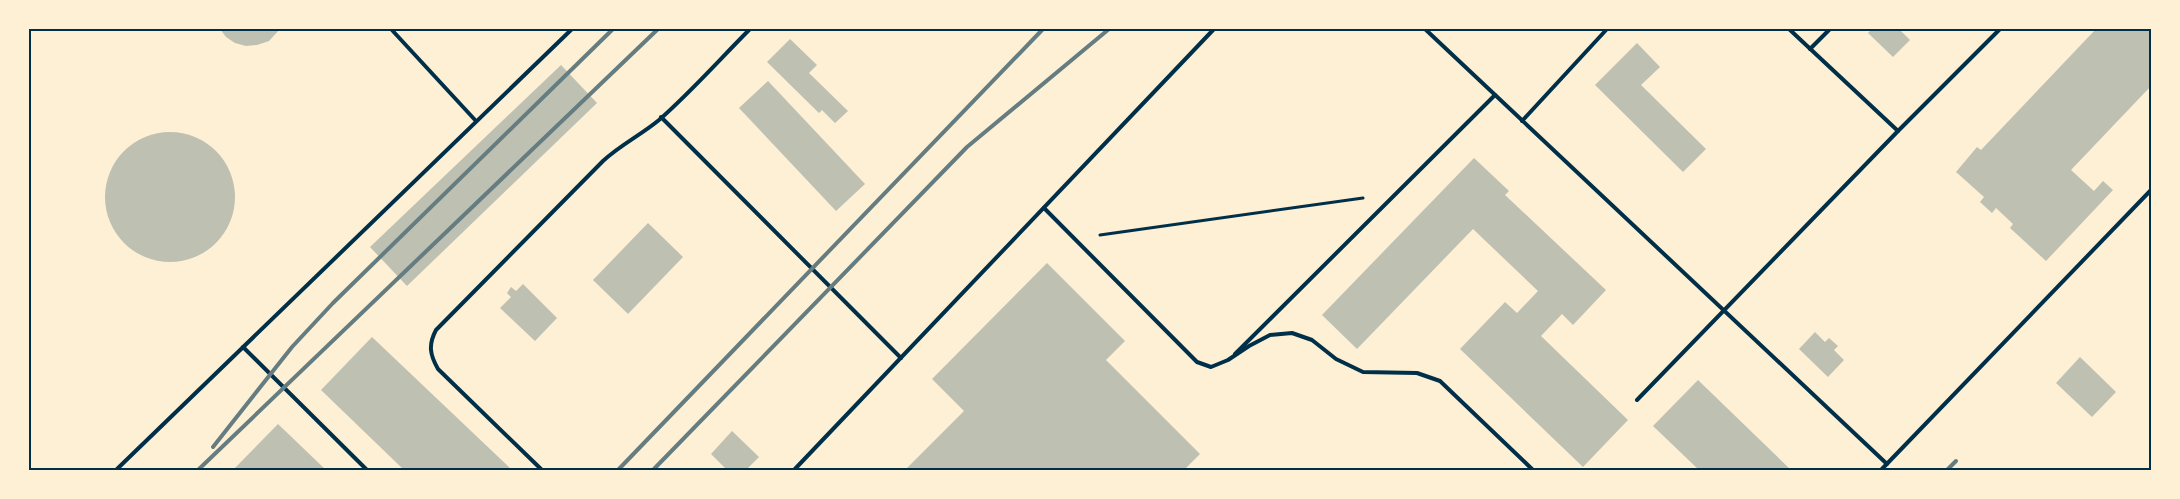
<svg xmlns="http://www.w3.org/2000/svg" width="2180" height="499" viewBox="0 0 2180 499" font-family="'DejaVu Sans',sans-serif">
	<rect width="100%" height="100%" fill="#fdf0d5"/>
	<g fill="#bec0b2">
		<polygon points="220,29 280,29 269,41 257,45 246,46 235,43 226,37"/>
		<polygon points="1872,29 1899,29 1910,40 1893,57 1868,33"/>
		<polygon points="2096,29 2151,29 2151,86 2071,170 2094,191 2103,181 2113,190 2046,261 2010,228 2013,224 1996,208 1992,213 1980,202 1984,197 1956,172 1977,147 1981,150"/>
		<polygon points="790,39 817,65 809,73 848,111 835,123 822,110 819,113 767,62"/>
		<polygon points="1637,43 1660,67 1641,85 1706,149 1683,172 1595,85"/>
		<polygon points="561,65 597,103 407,286 370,247"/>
		<polygon points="768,81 865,184 836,211 739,108"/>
		<circle cx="170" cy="197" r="65"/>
		<polygon points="1474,158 1509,191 1505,195 1606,290 1573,325 1562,314 1541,336 1628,420 1583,467 1460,349 1505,302 1517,313 1538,291 1473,229 1357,349 1322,315"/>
		<polygon points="648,223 683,257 628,314 593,280"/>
		<polygon points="1047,263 1125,341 1106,360 1200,454 1184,470 905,470 964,411 932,379"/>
		<polygon points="523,284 557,318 535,341 500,308 511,297 507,293 511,287 516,291"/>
		<polygon points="1815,332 1825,342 1829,338 1838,346 1834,350 1844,360 1828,377 1799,349"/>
		<polygon points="372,337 512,470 404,470 321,390"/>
		<polygon points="2080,357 2116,392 2092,417 2056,383"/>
		<polygon points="1698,380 1791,470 1699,470 1653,426"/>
		<polygon points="278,424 326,470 233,470"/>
		<polygon points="732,431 759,457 746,470 727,470 711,454"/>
	</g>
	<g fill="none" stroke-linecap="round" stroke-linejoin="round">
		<polyline stroke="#003049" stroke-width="3" points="1100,235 1363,198"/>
		<g stroke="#003049" stroke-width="4">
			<polyline points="391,29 476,121"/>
			<polyline points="1425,29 1887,464"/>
			<polyline points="1789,29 1898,131 2000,29"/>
			<polyline points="1810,49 1830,29"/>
			<polyline points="661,117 901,358"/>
			<polyline points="1522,121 1607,29"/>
			<polyline points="1044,208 1197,362 1211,367 1228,360 1249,346 1270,335 1292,333 1312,340 1336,359 1363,372 1417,373 1440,381 1533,470"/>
			<polyline points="243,347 367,470"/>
			<polyline points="1235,354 1495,95"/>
			<polyline points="1637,400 1898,131"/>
			<polyline points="116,470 572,29"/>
			<path d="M542,470l-104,-101c-8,-14 -10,-24 -2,-39l167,-169c17,-16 38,-26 56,-41 32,-28 61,-61 91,-91"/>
			<polyline points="794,470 1214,29"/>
			<polyline points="1881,470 2151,190"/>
		</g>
		<g stroke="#657d81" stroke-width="4">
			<polyline points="213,447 292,347 333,303 613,29"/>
			<polyline points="198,470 658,29"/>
			<polyline points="618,470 1043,29"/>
			<polyline points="653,470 967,147 1109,29"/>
			<polyline points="1947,470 1956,461"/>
		</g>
	</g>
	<rect width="2180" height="499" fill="none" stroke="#fdf0d5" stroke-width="60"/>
	<rect x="30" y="30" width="2120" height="439" fill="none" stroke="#003049" stroke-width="2"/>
</svg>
